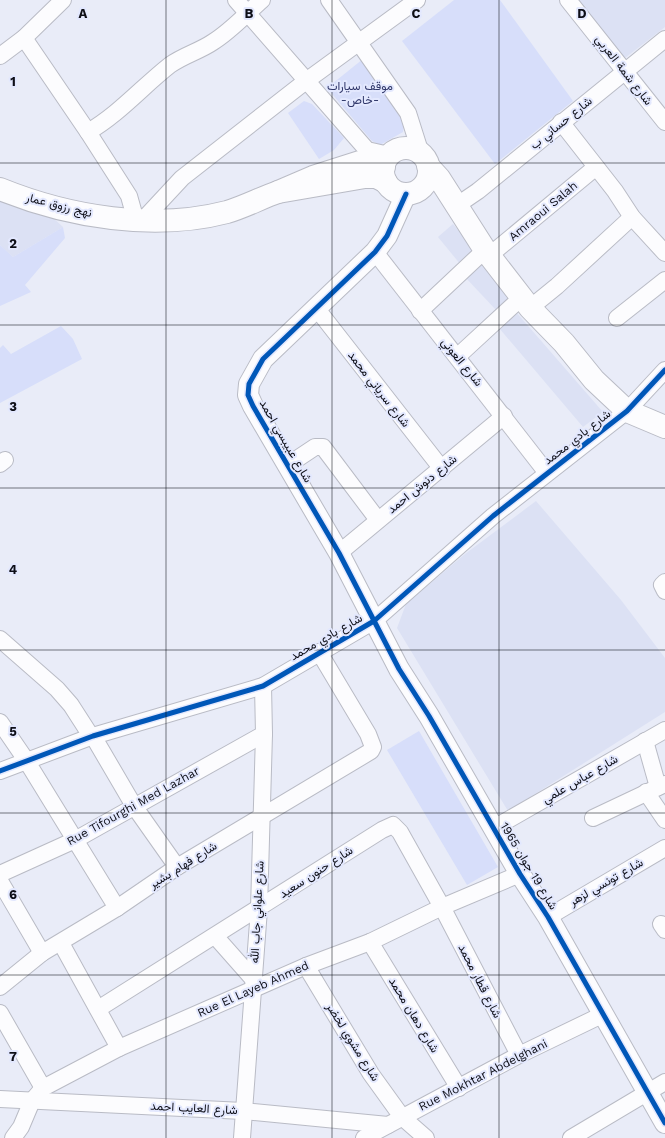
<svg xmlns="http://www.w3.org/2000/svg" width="665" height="1138" viewBox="0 0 665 1138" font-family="'Work Sans',Vazirmatn,sans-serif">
	<rect width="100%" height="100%" fill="#e9ecf8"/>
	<g fill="#dce1f4">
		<polygon points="571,0 665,0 665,27 621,61"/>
		<polygon points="0,193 42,208 63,227 13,257 0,245"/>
		<polygon points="453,224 477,253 461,265 438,237"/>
		<polygon points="484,260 513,297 496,310 465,277"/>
		<polygon points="516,312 603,412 583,427 499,328"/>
		<polygon points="536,501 621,600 665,658 665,712 508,811 397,628 406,604 465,554"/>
	</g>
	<g fill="#d7defa">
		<polygon points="454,0 500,0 573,101 495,164 402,41"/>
		<polygon points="363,59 405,119 403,132 380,145 372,141 327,88"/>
		<polygon points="304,101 312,104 344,138 334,150 319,159 288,113"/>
		<polygon points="63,227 65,238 25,285 31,292 0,306 0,245 13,257"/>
		<polygon points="61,326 73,339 82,359 0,403 0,348 3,345 11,354"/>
		<polygon points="419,731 498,867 467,885 387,750"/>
	</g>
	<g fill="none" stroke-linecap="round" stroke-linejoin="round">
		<g stroke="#b9bbc5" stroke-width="18">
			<g id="minor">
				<polyline points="236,0 367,150 389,155"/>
				<polyline points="329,0 408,113 421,154"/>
				<polyline points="568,0 665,122"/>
				<polyline points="24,38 88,132 129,196 136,221"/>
				<polyline points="0,56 24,38 63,0"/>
				<polyline points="561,122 615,191 632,217 665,253"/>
				<path d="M88,132c31,-18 54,-45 82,-67 14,-10 30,-14 43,-23 18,-11 33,-28 49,-42"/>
				<polyline points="456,206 478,191 665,39"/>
				<polyline points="142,221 182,178 306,81 417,0"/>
				<polyline points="375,252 547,473"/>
				<polyline points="490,255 596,167"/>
				<polyline points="530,308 557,286 632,217"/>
				<polyline points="317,309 442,469"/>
				<polyline points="420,311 485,250"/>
				<polyline points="617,318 665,280"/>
				<polyline points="458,356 522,297"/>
				<polyline points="0,464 5,460"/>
				<polyline points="288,465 315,447 323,447 378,520"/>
				<polyline points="339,553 504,416"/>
				<polyline points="665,582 662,585 665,591"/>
				<polyline points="0,639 57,689 71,705 89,733 93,736 134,806 177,867"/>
				<polyline points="0,722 26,760 117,908"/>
				<polyline points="645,741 658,787"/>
				<polyline points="0,771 93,736 263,686 374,621 493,516 627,411 665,370"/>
				<polyline points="646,792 665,820"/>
				<polyline points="593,818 665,784"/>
				<polyline points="494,828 665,730"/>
				<polyline points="0,874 75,840 264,734"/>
				<polyline points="0,881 42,953"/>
				<polyline points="548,917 665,848"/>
				<polyline points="661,924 665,930"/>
				<polyline points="215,936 253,979"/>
				<polyline points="370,942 459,1088"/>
				<polyline points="61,943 119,1048"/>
				<polyline points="306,966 371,1074 402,1117 426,1138"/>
				<polyline points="0,987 42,953 117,908 177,867 371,751 373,747 368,734 319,652"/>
				<polyline points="98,1009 382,830 393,825 400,832 442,907 519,1055"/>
				<polyline points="0,1013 43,1088"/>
				<polyline points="0,1099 243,1111 388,1125"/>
				<polyline points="13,1138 21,1127 32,1101 43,1088 119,1048 306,966 370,942 442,907 520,874"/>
				<polyline points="242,1138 259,909 264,734 263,686"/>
				<polyline points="364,1138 519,1055 604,1014"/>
				<polyline points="571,1138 665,1082"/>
			</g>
		</g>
		<g stroke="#b9bbc5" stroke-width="22">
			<polyline id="tertiary" points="406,194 387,236 375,252 263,359 249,384 248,395 253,406 339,553 399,669 429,716 520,874 548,917 665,1123"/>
		</g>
		<g stroke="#b9bbc5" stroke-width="24">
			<g id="secondary">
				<circle cx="406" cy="171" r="23"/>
				<polyline points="428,166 439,178 485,250 530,308 564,343 594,380 627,411 665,427"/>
				<polyline points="384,167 360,162 313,177 278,192 365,177 376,177 386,182"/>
				<path d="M0,189c69,28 154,42 227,23 17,-5 34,-14 51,-20"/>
			</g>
		</g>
		<use href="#minor" stroke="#fcfcfe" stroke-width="16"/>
		<use href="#tertiary" stroke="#fcfcfe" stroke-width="20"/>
		<use href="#secondary" stroke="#fcfcfe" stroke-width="22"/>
		<g stroke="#e3e8fe" stroke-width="8">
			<g id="cycleway">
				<polyline points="406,194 387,236 375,252 263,359 249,384 248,395 253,406 339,553 399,669 429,716 520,874 548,917 665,1123"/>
				<polyline points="0,771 93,736 263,686 374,621 493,516 627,411 665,370"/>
			</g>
		</g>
		<use href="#cycleway" stroke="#0057b8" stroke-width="5"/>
	</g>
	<path fill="none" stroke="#0d0e17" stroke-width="1" stroke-opacity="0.55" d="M166,0v1138M332,0v1138M499,0v1138M0,163h665M0,325h665M0,488h665M0,650h665M0,813h665M0,975h665"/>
	<g text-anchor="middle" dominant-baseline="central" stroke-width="4" stroke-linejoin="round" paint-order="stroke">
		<g font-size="12" fill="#0d0e17" stroke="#e3e8fe">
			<text transform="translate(624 70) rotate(52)">شارع شمة العربي</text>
			<text transform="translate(561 123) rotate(-39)">شارع حساني ب</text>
			<text transform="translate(59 205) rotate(14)">نهج رزوق عمار</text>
			<text transform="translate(543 211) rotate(-40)">Amraoui Salah</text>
			<text transform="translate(462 362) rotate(51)">شارع العوني</text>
			<text transform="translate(379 389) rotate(52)">شارع سرياني محمد</text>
			<text transform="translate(577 437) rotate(-38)">شارع بادي محمد</text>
			<text transform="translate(286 441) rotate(60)">شارع عبيبسي احمد</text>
			<text transform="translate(422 484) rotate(-39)">شارع دنوش احمد</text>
			<text transform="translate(326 637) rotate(-30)">شارع بادي محمد</text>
			<text transform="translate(580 779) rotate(-30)">شارع عباس علمي</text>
			<text transform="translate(133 806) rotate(-29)">Rue Tifourghi Med Lazhar</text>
			<text transform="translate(183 865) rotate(-32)">شارع فهام بشير</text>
			<text transform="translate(529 866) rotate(59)">شارع 19 جوان 1965</text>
			<text transform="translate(316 872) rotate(-33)">شارع حنون سعيد</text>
			<text transform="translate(606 882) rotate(-30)">شارع تونسي لزهر</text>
			<text transform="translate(257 912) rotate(-87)">شارع علواني جاب الله</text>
			<text transform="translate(480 981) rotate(63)">شارع قطار محمد</text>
			<text transform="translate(253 989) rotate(-24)">Rue El Layeb Ahmed</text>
			<text transform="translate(414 1015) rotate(59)">شارع دهان محمد</text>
			<text transform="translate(353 1042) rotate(58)">شارع مشوي لخضر</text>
			<text transform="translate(483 1075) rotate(-27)">Rue Mokhtar Abdelghani</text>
			<text transform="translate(194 1108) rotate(3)">شارع العايب احمد</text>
		</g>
		<g font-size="12" fill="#30376a" stroke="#e3e8fe">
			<text x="360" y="86">موقف سيارات<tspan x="360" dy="14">-خاص-</tspan></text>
		</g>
	</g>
	<g font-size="13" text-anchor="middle" font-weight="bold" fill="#0d0e17" stroke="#e3e8fe" stroke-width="4" stroke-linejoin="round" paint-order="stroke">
		<text x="83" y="18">A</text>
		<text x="249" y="18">B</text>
		<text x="416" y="18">C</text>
		<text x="582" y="18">D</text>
		<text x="13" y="86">1</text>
		<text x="13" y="248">2</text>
		<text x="13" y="411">3</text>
		<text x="13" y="574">4</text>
		<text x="13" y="736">5</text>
		<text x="13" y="899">6</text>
		<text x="13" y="1061">7</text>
	</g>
</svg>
